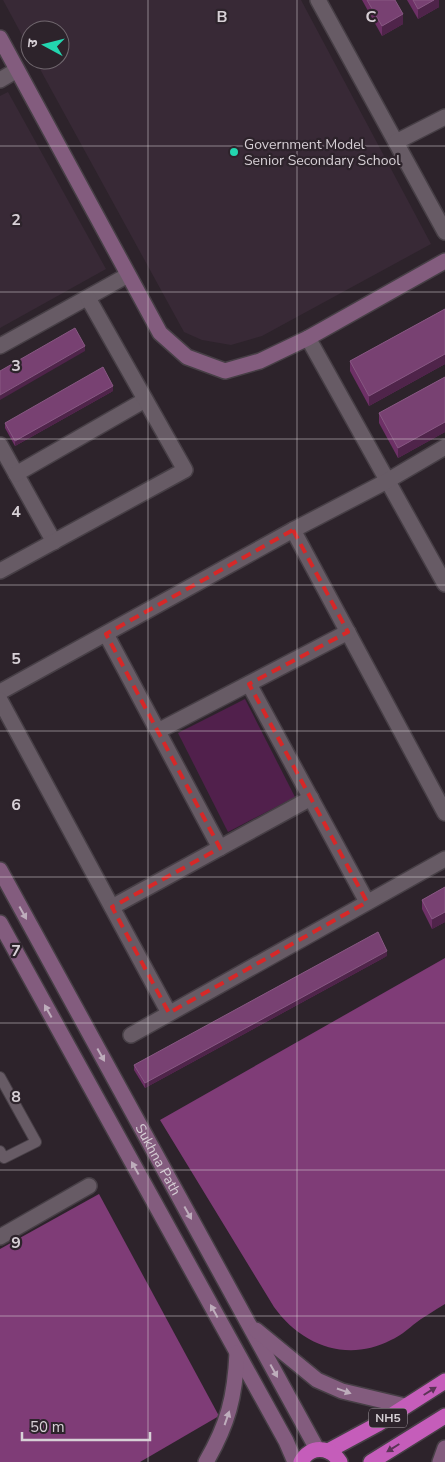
<svg xmlns="http://www.w3.org/2000/svg" width="445" height="1462" viewBox="0 0 445 1462" font-family="'Nunito Sans','Noto Sans Devanagari',sans-serif">
	<rect width="100%" height="100%" fill="#2d232b"/>
	<g fill="#382936">
		<polygon points="3,0 301,0 431,244 262,336 231,345 202,340 184,332 35,60 60,60 60,30 30,30 30,50"/>
		<polygon points="8,92 106,269 0,328 0,96"/>
	</g>
	<polygon fill="#51204c" points="245,699 295,797 228,832 178,733"/>
	<g fill="#7f3c77">
		<path d="M445,958v346c-11,7 -22,13 -32,21 -7,6 -13,11 -22,15 -44,23 -90,5 -117,-33l-114,-187z"/>
		<polygon points="99,1194 219,1416 140,1462 0,1462 0,1249"/>
	</g>
	<g fill="none" stroke-linecap="round" stroke-linejoin="round">
		<g stroke="#473f46" stroke-width="12">
			<polyline id="lane" points="0,1077 36,1142 4,1158 0,1151"/>
		</g>
		<g stroke="#473f46" stroke-width="18">
			<g id="street">
				<polyline points="318,0 445,232"/>
				<polyline points="0,80 17,70"/>
				<polyline points="396,142 445,117"/>
				<polyline points="308,338 445,584"/>
				<polyline points="0,346 128,275"/>
				<polyline points="0,445 54,542"/>
				<polyline points="16,474 145,400"/>
				<polyline points="293,530 445,813"/>
				<polyline points="0,571 185,470 88,298"/>
				<polyline points="106,634 220,848"/>
				<polyline points="249,684 367,902"/>
				<polyline points="0,692 293,530 387,481 445,447"/>
				<polyline points="0,700 169,1013"/>
				<polyline points="158,731 348,632"/>
				<polyline points="112,907 311,798"/>
				<polyline points="131,1035 445,859"/>
				<polyline points="0,1237 89,1186"/>
			</g>
		</g>
		<g stroke="#473f46" stroke-width="18">
			<g id="secondary">
				<polyline points="0,38 160,333 187,357 225,371 260,361 308,338 445,261"/>
				<path id="s1" d="M0,870l317,579"/>
				<polyline points="0,923 286,1441 295,1462"/>
				<polyline points="256,1330 317,1380 342,1391 405,1406"/>
				<path d="M206,1462c22,-38 29,-65 31,-109"/>
				<polyline points="440,1462 445,1448"/>
			</g>
		</g>
		<g stroke="#473f46" stroke-width="18">
			<g id="highway">
				<polyline points="328,1451 378,1424 445,1381"/>
				<path d="M301,1462c9,-17 29,-16 39,0"/>
				<polyline points="371,1462 445,1416"/>
			</g>
		</g>
		<use href="#lane" stroke="#675b65" stroke-width="10"/>
		<use href="#street" stroke="#675b65" stroke-width="15"/>
		<use href="#secondary" stroke="#835c7e" stroke-width="15"/>
		<use href="#highway" stroke="#c55dba" stroke-width="15"/>
	</g>
	<g fill="#6d3066">
		<polygon points="362,0 395,0 403,24 382,36"/>
		<polygon points="407,0 439,0 439,7 418,19"/>
		<polygon points="445,309 445,364 369,406 350,371 350,361"/>
		<polygon points="445,377 445,432 398,458 379,423 379,413"/>
		<polygon points="113,391 15,446 5,428 5,423"/>
		<polygon points="445,887 445,922 432,929 422,909 422,900"/>
		<polygon points="387,956 145,1088 134,1070 134,1065"/>
	</g>
	<g fill="#4f244a">
		<polygon points="434,0 439,0 439,7 418,19 418,9"/>
		<polygon points="403,14 403,24 382,36 382,26"/>
		<polygon points="85,346 85,351 0,400 0,395"/>
		<polygon points="445,354 445,364 369,406 369,396"/>
		<polygon points="113,386 113,391 15,446 15,441"/>
		<polygon points="445,422 445,432 398,458 398,448"/>
		<polygon points="445,912 445,922 432,929 432,919"/>
		<polygon points="387,951 387,956 145,1088 145,1083"/>
	</g>
	<g fill="#784172" stroke="#875882">
		<polygon points="367,0 395,0 403,14 382,26"/>
		<polygon points="413,0 434,0 418,9"/>
		<polygon points="445,309 445,354 369,396 350,361"/>
		<polygon points="75,328 85,346 0,395 0,371"/>
		<polygon points="103,367 113,386 15,441 5,423"/>
		<polygon points="445,377 445,422 398,448 379,413"/>
		<polygon points="445,887 445,912 432,919 422,900"/>
		<polygon points="378,932 387,951 145,1083 134,1065"/>
	</g>
	<defs><path id="oneway-solid" d="M-6-.8H1V-3.2L6.5 0L1 3.2V.8H-6Z" transform="scale(1.25)"/></defs>
	<g fill="#beadbc">
		<use href="#oneway-solid" transform="translate(23 913) rotate(61)"/>
		<use href="#oneway-solid" transform="translate(48 1011) rotate(-119)"/>
		<use href="#oneway-solid" transform="translate(101 1055) rotate(61)"/>
		<use href="#oneway-solid" transform="translate(135 1168) rotate(-119)"/>
		<use href="#oneway-solid" transform="translate(188 1213) rotate(61)"/>
		<use href="#oneway-solid" transform="translate(214 1311) rotate(-119)"/>
		<use href="#oneway-solid" transform="translate(274 1371) rotate(61)"/>
		<use href="#oneway-solid" transform="translate(344 1391) rotate(19)"/>
		<use href="#oneway-solid" transform="translate(227 1418) rotate(-71)"/>
	</g>
	<g fill="#5b3456">
		<use href="#oneway-solid" transform="translate(430 1391) rotate(-32)"/>
		<use href="#oneway-solid" transform="translate(393 1448) rotate(148)"/>
	</g>
	<path fill="none" stroke="#d62828" stroke-width="4" stroke-dasharray="10 6" stroke-linejoin="round" d="M293,530l55,102 -99,52 118,218 -198,111 -57,-106 108,-59 -114,-214z"/>
	<path fill="none" stroke="#d7d0d6" stroke-width="1" stroke-opacity="0.55" d="M148,0v1462M297,0v1462M0,146h445M0,292h445M0,439h445M0,585h445M0,731h445M0,877h445M0,1023h445M0,1170h445M0,1316h445"/>
	<circle fill="#23d5af" stroke="#2d232b" stroke-width="2" cx="234" cy="152" r="5"/>
	<g text-anchor="middle" dominant-baseline="central" stroke-width="4.5" stroke-linejoin="round" paint-order="stroke">
		<rect fill="#2d232b" stroke="#a49ca3" stroke-width="1" x="369" y="1408.5" width="38" height="19" rx="4"/>
		<g font-size="12" font-weight="bold" fill="#d7d0d6">
			<text x="388" y="1418">NH5</text>
		</g>
		<g font-size="14" fill="#d7d0d6" stroke="#2d232b" text-anchor="start">
			<text x="244" y="144">Government Model<tspan x="244" dy="16">Senior Secondary School</tspan></text>
		</g>
		<g font-size="14" fill="#d7d0d6" stroke="#2d232b">
			<text stroke="none"><textPath href="#s1" startOffset="330">Sukhna Path</textPath></text>
		</g>
	</g>
	<g font-size="16" text-anchor="middle" font-weight="bold" fill="#d7d0d6" stroke="#2d232b" stroke-width="4.5" stroke-linejoin="round" paint-order="stroke">
		<text x="222" y="22">B</text>
		<text x="371" y="22">C</text>
		<text x="16" y="225">2</text>
		<text x="16" y="371">3</text>
		<text x="16" y="517">4</text>
		<text x="16" y="664">5</text>
		<text x="16" y="810">6</text>
		<text x="16" y="956">7</text>
		<text x="16" y="1102">8</text>
		<text x="16" y="1248">9</text>
	</g>
	<g transform="translate(45 45) rotate(277)"><circle r="24" fill="#2d232b" stroke="#71686f"/>
	<path d="M0-4L9 19L0 12L-9 19Z" fill="#23d5af"/>
	<text y="-8" font-size="14" font-weight="bold" text-anchor="middle" fill="#d7d0d6">उ</text>
	</g>
	<path d="M22 1432v8h128v-8" fill="none" stroke="#d7d0d6" stroke-width="2.5"/>
	<text x="30" y="1432" font-size="15" fill="#d7d0d6" stroke="#2d232b" stroke-width="4" paint-order="stroke">50 m</text>
</svg>
